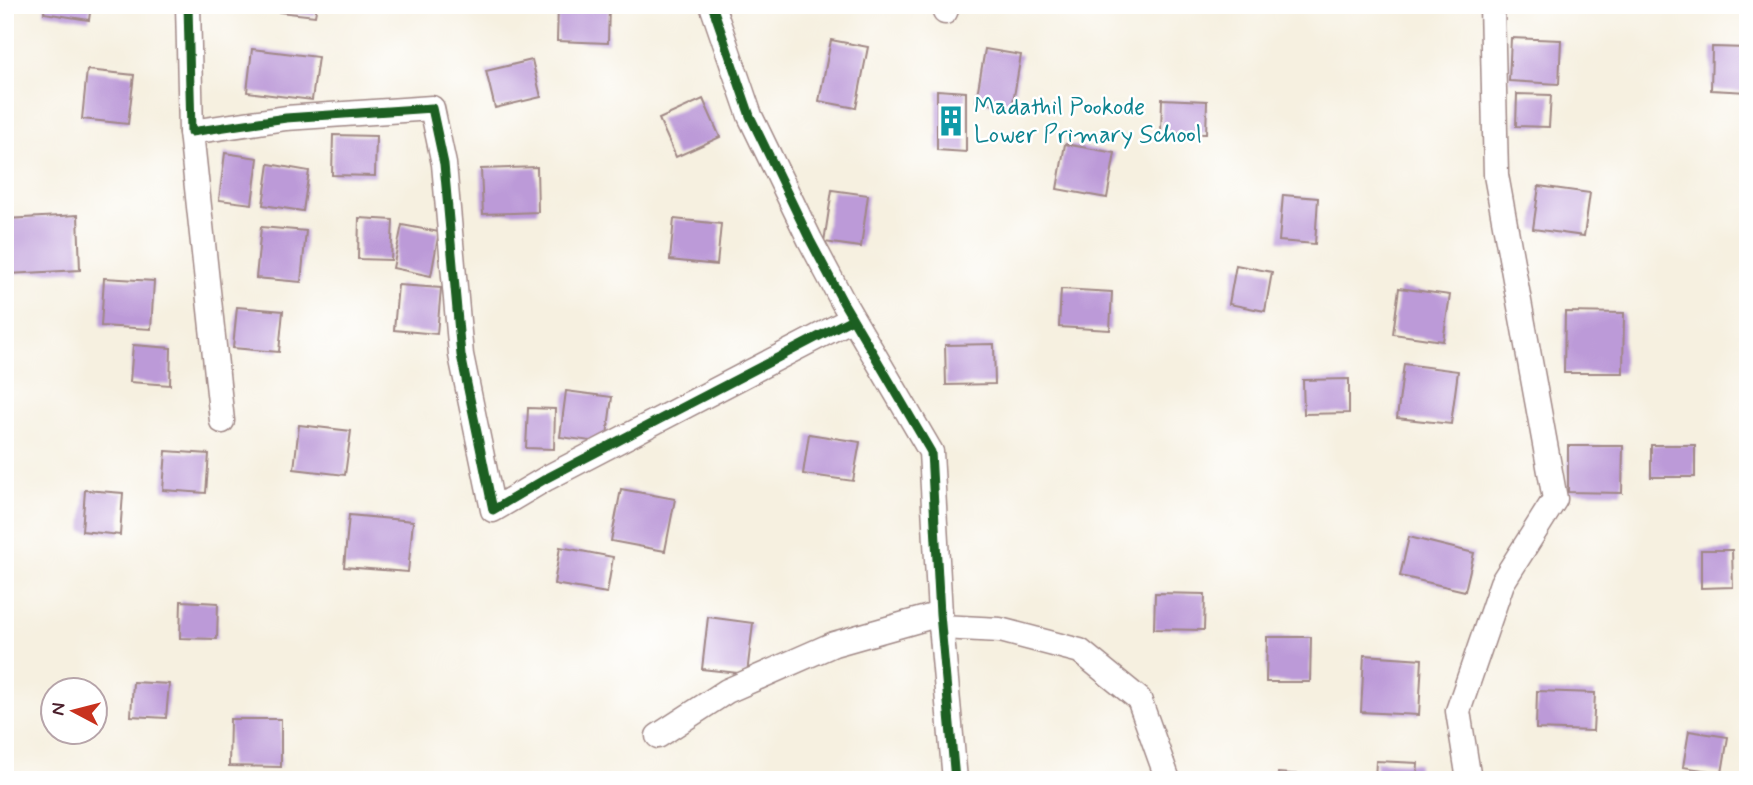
<svg xmlns="http://www.w3.org/2000/svg" width="1753" height="785" viewBox="0 0 1753 785" font-family="Mynerve,sans-serif">
	<rect width="100%" height="100%" fill="#fff"/>
	<filter id="ink" filterUnits="userSpaceOnUse"><feTurbulence type="fractalNoise" baseFrequency=".0143" numOctaves="2"/><feDisplacementMap in="SourceGraphic" scale="14" xChannelSelector="R" yChannelSelector="G"/><feConvolveMatrix kernelMatrix="1 2 1 2 8 2 1 2 1" color-interpolation-filters="sRGB"/></filter>
	<filter id="wash" filterUnits="userSpaceOnUse"><feTurbulence type="fractalNoise" baseFrequency=".00686" numOctaves="4" result="noise"/><feDisplacementMap in="SourceGraphic" scale="28" xChannelSelector="R" yChannelSelector="G"/><feGaussianBlur stdDeviation="1.57" result="paint"/><feColorMatrix in="noise" values="0 0 0 0 0 0 0 0 0 0 0 0 0 0 0 0 0 1.4 0 .05"/><feComposite in="paint" operator="in"/></filter>
	<g filter="url(#wash)">
		<rect width="100%" height="100%" fill="#f6f0e0"/>
		<g id="blocks">
			<g fill="#bc9ad8">
				<polygon points="45,5 91,5 89,20 44,13"/>
				<polygon points="262,5 317,5 315,16 262,10"/>
				<polygon points="558,5 609,5 608,43 557,41"/>
				<polygon points="1511,38 1561,40 1559,84 1509,81"/>
				<polygon points="831,40 868,47 856,108 819,101"/>
				<polygon points="1712,47 1748,48 1748,92 1711,90"/>
				<polygon points="252,49 318,57 312,100 247,92"/>
				<polygon points="985,49 1021,55 1012,108 976,101"/>
				<polygon points="532,60 541,97 495,108 486,71"/>
				<polygon points="87,70 134,75 128,124 82,119"/>
				<polygon points="937,90 966,92 966,152 937,150"/>
				<polygon points="1517,94 1551,95 1549,127 1516,126"/>
				<polygon points="703,99 720,137 676,157 659,119"/>
				<polygon points="1162,99 1207,101 1206,134 1161,133"/>
				<polygon points="333,135 376,136 375,176 332,175"/>
				<polygon points="5,137 11,137 10,178 5,178"/>
				<polygon points="1065,144 1115,153 1107,198 1057,189"/>
				<polygon points="225,153 258,158 252,204 219,200"/>
				<polygon points="269,164 309,171 303,211 263,205"/>
				<polygon points="537,167 538,212 483,214 481,169"/>
				<polygon points="1539,186 1590,193 1584,236 1533,229"/>
				<polygon points="832,190 868,195 861,247 824,242"/>
				<polygon points="1283,195 1318,198 1315,244 1279,241"/>
				<polygon points="78,215 80,270 9,274 6,219"/>
				<polygon points="359,218 393,220 391,260 358,259"/>
				<polygon points="674,219 721,224 717,265 670,260"/>
				<polygon points="402,225 439,232 431,276 393,268"/>
				<polygon points="261,227 306,231 301,282 256,278"/>
				<polygon points="1236,265 1272,272 1265,311 1229,304"/>
				<polygon points="104,278 154,281 151,329 101,326"/>
				<polygon points="398,285 441,288 437,334 394,330"/>
				<polygon points="1399,288 1450,295 1443,341 1393,334"/>
				<polygon points="1061,289 1112,292 1110,330 1059,327"/>
				<polygon points="237,307 283,311 279,352 233,348"/>
				<polygon points="1565,312 1624,313 1623,373 1564,373"/>
				<polygon points="994,344 995,384 946,385 945,345"/>
				<polygon points="133,345 171,348 170,385 130,382"/>
				<polygon points="1404,364 1458,371 1451,424 1397,418"/>
				<polygon points="1349,379 1349,413 1304,414 1303,380"/>
				<polygon points="566,391 612,397 606,443 560,437"/>
				<polygon points="528,408 555,409 554,449 526,448"/>
				<polygon points="299,425 351,431 345,475 294,469"/>
				<polygon points="809,434 860,442 853,481 803,474"/>
				<rect x="1651" y="445" width="44" height="32"/>
				<polygon points="1568,446 1623,446 1622,493 1568,492"/>
				<polygon points="166,451 209,454 206,493 163,490"/>
				<polygon points="621,489 675,499 665,551 611,541"/>
				<polygon points="85,490 123,493 120,535 82,531"/>
				<polygon points="349,515 413,521 408,572 344,567"/>
				<polygon points="1409,537 1474,553 1465,591 1400,576"/>
				<polygon points="560,547 613,557 607,593 554,584"/>
				<polygon points="1701,550 1732,550 1733,587 1701,588"/>
				<polygon points="1155,593 1205,594 1204,630 1154,629"/>
				<polygon points="181,601 218,603 217,639 180,638"/>
				<polygon points="708,617 753,623 747,674 702,669"/>
				<polygon points="1267,637 1311,637 1310,682 1266,682"/>
				<polygon points="1364,655 1422,659 1419,715 1361,712"/>
				<polygon points="133,682 169,684 166,718 131,716"/>
				<polygon points="1537,691 1595,693 1593,731 1536,729"/>
				<polygon points="230,719 281,719 281,767 229,766"/>
				<polygon points="1689,731 1728,737 1722,773 1683,767"/>
				<polygon points="1376,761 1418,763 1417,780 1375,780"/>
				<polygon points="1278,773 1303,775 1303,780 1277,780"/>
			</g>
		</g>
	</g>
	<g filter="url(#ink)">
		<use href="#blocks" fill-opacity="0" stroke="#a08886" stroke-width="2"/>
		<g fill="none" stroke-linecap="round" stroke-linejoin="round">
			<g stroke="#a08886" stroke-width="27">
				<g id="minor">
					<polyline points="188,5 191,132 286,118 432,108 444,164 461,355 493,510 547,478 852,319"/>
					<polyline points="712,5 750,116 810,240 843,302 931,452 940,614 955,780"/>
					<polyline points="945,12 948,5"/>
					<polyline points="191,132 222,421"/>
					<polyline points="941,627 1000,630 1080,651 1139,699 1168,780"/>
					<polyline points="658,736 727,691 834,644 940,614"/>
					<polyline points="1469,780 1458,711 1502,583 1555,499 1496,175 1492,5"/>
				</g>
			</g>
			<use href="#minor" stroke="#fff" stroke-width="24"/>
			<g stroke="#fff" stroke-width="13">
				<g id="cycleway">
					<polyline points="188,5 191,132 286,118 432,108 444,164 461,355 493,510 547,478 852,319"/>
					<polyline points="712,5 750,116 810,240 843,302 931,452 940,614 955,780"/>
				</g>
			</g>
			<use href="#cycleway" stroke="#1b5e20" stroke-width="9"/>
		</g>
	</g>
	<defs>
		<g id="building-bare" transform="scale(2.415)"><path d="M-4-6H4V6H1V3H-1V6H-4ZM-2.5-4.3h1.7v1.8h-1.7ZM.8-4.3h1.7v1.8H.8ZM-2.5-1h1.7V.8h-1.7ZM.8-1h1.7V.8H.8Z" fill="#0f9aa8" stroke="#fff" stroke-width="2.5" paint-order="stroke"/></g>
	</defs>
	<g fill-rule="evenodd">
		<use href="#building-bare" x="951" y="121"/>
	</g>
	<g text-anchor="middle" dominant-baseline="central" stroke-width="5" stroke-linejoin="round" paint-order="stroke">
		<g font-size="24" fill="#0d838f" stroke="#fff" text-anchor="start">
			<text x="974" y="107">Madathil Pookode<tspan x="974" dy="28">Lower Primary School</tspan></text>
		</g>
	</g>
	<rect width="1753" height="785" fill="none" stroke="#fff" stroke-width="28"/>
	<g transform="translate(74 711) rotate(277)"><circle r="33" fill="#ffffff" stroke="#b7a5aa" stroke-width="2"/>
	<path d="M0-5L12 26L0 18L-12 26Z" fill="#c8321e"/>
	<text y="-10" font-size="19" font-weight="bold" text-anchor="middle" fill="#4a1f2b">N</text>
	</g>
</svg>
